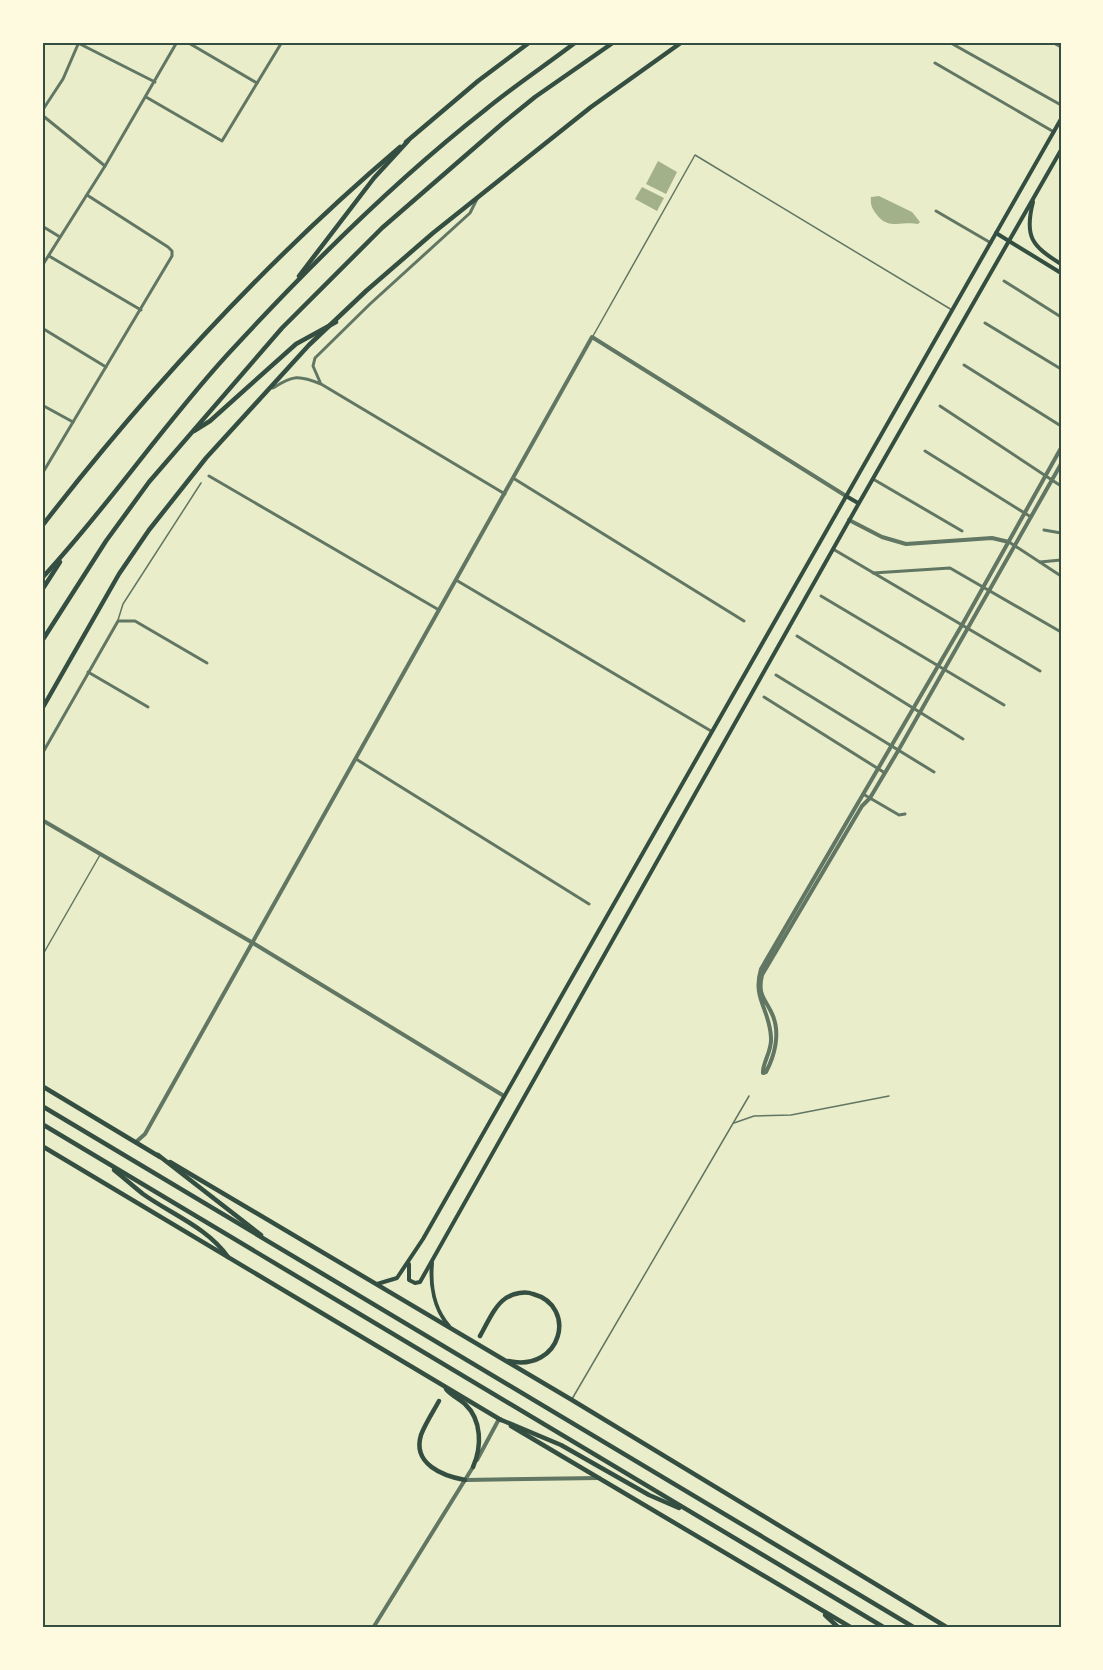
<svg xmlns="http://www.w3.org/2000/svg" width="1103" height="1670" viewBox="0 0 1103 1670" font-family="Jost,sans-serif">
	<rect width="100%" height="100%" fill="#e9edc9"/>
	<g fill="#a3b18a">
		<polygon points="658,161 677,172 666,194 646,184"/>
		<polygon points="642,187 664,198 657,211 635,199"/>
		<path d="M879,196l33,16 8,10 -2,2c-15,-3 -30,6 -41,-9 -5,-6 -7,-11 -6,-18z"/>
	</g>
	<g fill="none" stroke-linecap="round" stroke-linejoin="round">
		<g stroke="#617663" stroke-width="1.5">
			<polyline points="593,336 695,155 952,310"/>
			<polyline points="118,620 123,604 201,483"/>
			<polyline points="42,956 100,855"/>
			<polyline points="734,1123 754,1116 791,1115 889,1096"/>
			<polyline points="572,1399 749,1096"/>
		</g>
		<g stroke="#617663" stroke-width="3">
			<polyline points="76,42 155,82"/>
			<polyline points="187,42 257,83"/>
			<polyline points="949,42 1061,105"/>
			<polyline points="1052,42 1061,47"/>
			<polyline points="935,63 1054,132"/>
			<polyline points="146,97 222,141 282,42"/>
			<polyline points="42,111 63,79 79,42"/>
			<polyline points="42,115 105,166"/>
			<polyline points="936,211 991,243"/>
			<polyline points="42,226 60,237"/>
			<polyline points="49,256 141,310"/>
			<polyline points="42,266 105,166 177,42"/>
			<polyline points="1004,281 1061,317"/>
			<polyline points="985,323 1061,369"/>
			<polyline points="42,328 106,367"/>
			<polyline points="964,365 1061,426"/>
			<polyline points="320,382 313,366 315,358 370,304 470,213 477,199"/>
			<path d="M273,388c20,-13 26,-13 48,-4l184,110"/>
			<polyline points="42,405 73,422"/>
			<polyline points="940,406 1061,486"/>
			<polyline points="925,451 1031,517"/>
			<polyline points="42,474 172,256 172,251 168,247 87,195"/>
			<polyline points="209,476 439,610"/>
			<polyline points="513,478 744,621"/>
			<polyline points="873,479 962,531"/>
			<polyline points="1044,530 1061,533"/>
			<polyline points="1009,542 1061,576"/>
			<polyline points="833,549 1040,671"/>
			<polyline points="1040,562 1061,560"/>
			<polyline points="873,573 950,568 1061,632"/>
			<polyline points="456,580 711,731"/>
			<polyline points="821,596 1004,705"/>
			<polyline points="797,636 963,739"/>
			<polyline points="88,672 148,707"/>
			<polyline points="776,675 934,772"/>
			<polyline points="764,697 885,773"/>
			<polyline points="42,754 118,621 135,621 207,663"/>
			<polyline points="356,759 589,904"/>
			<polyline points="863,794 899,815 905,814"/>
		</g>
		<g stroke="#617663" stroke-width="4">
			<path d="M1061,448l-99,177 -201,344c-9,30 9,40 10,69 1,13 -9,26 -8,35l3,-1c9,-17 14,-38 7,-56 -7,-17 -16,-20 -11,-41l100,-169 8,-8 28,-47 163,-287"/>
			<polyline points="849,520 882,537 906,544 992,538 1009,542"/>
			<polyline points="42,820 253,943 504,1096"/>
			<polyline points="136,1142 145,1134 592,337 846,496"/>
			<polyline points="477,1460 499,1419"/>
			<polyline points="466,1480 599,1478"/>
			<polyline points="373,1628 473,1467"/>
		</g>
		<g stroke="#344e41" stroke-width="4">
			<path d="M1033,202c-9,35 -1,44 28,62"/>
			<polyline points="996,233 1061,273"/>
			<polyline points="846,496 858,503"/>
			<path d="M432,1263c-2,22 2,46 17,63"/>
			<polyline points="409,1264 409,1280 415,1283 420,1282 859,503 1061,150"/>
			<polyline points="377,1284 397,1278 423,1239 1061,119"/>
		</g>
		<g stroke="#344e41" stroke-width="4.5">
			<polyline points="406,142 478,81 530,42"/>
			<path d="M42,526c107,-138 224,-265 358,-379"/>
			<polyline points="42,709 119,574 149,530 206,458 309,345 366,291 433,233 591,107 682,42"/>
			<polyline points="42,1086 160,1157"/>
			<polyline points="42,1146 501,1420"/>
			<polyline points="170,1162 572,1400 948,1628"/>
			<path d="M480,1336c7,-12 14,-30 26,-38 8,-5 19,-7 27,-4 45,12 29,79 -25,67"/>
			<path d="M446,1389c5,6 13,10 19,15 17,16 17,43 8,63"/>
			<path d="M439,1401c-6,11 -14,23 -18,34 -9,29 22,41 44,45"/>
			<polyline points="511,1426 852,1628"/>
			<polyline points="825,1615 839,1628"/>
		</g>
		<g stroke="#344e41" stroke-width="4.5">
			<polyline points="299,276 374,178 408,141"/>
			<polyline points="194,431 210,421 296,344 336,322"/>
			<path d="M42,578c66,-71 120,-152 186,-224 80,-87 164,-171 257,-244 29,-24 61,-45 91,-68"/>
			<polyline points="42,590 60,562"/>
			<polyline points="42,641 106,541 149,482 282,328 382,228 503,123 535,97 614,42"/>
			<polyline points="42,1106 915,1628"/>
			<polyline points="42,1124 885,1628"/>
			<polyline points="158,1155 261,1235"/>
			<path d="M114,1170c10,8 19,16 29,24 28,20 65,34 85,63"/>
			<polyline points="499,1419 561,1445 649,1495 679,1508"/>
		</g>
	</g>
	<rect width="1103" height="1670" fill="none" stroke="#fefae0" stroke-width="87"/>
	<rect x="44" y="44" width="1016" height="1582" fill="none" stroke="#344e41" stroke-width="2"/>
</svg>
